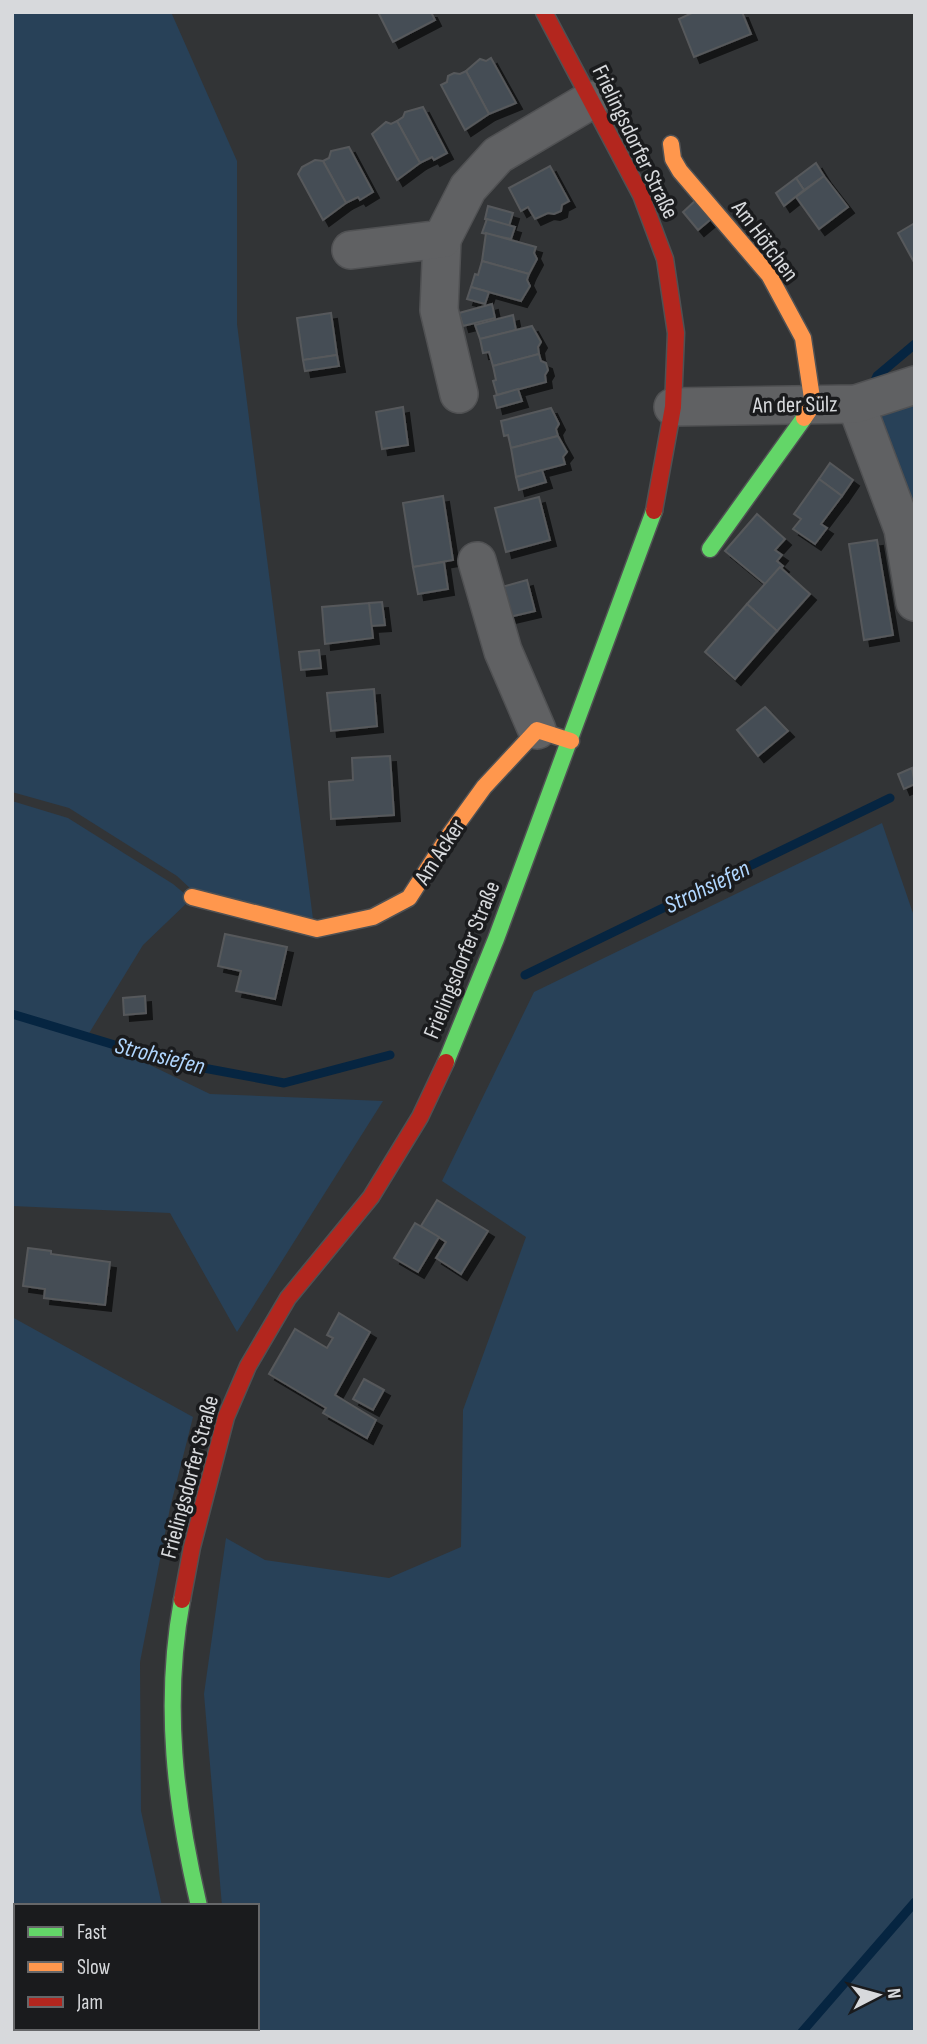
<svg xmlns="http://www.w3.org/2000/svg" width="927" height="2044" viewBox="0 0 927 2044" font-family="'Sofia Sans Condensed',sans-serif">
	<defs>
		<filter id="shadow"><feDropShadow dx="6" dy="6" stdDeviation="0" flood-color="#0009"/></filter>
	</defs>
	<rect width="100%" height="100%" fill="#323436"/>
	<g fill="#284158">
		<polygon points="12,12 171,12 237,161 237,324 313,919 193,891 177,876 69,808 12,792"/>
		<polygon points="915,393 915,528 867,411"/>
		<polygon points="12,801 68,818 173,884 191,899 143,945 88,1035 210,1094 383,1101 237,1332 170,1213 12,1206"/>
		<polygon points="882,823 915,919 915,2032 252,2032 251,2028 257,2028 257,1906 222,1906 204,1694 226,1538 265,1560 389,1578 461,1547 463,1410 526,1237 442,1181 534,992"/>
		<polygon points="12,1317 193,1417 170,1508 140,1662 141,1811 162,1906 16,1906 16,2028 190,2028 191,2032 12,2032"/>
	</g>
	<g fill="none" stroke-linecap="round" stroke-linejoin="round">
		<g stroke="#062541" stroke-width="9">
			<polyline points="872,387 877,376 915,344"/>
			<polyline points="525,975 890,798"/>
			<polyline points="12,1014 171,1062 284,1083 390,1055"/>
			<polyline points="802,2032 915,1902"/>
		</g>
	</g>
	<g fill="#444e55" stroke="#57595b" stroke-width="2" filter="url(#shadow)">
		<polygon points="382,12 431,12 435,20 393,42 379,14"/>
		<polygon points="694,12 742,12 751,34 694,57 679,19"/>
		<polygon points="491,58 516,103 489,114 466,71 480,59 486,61"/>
		<polygon points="466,71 489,114 465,130 441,85 447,82 448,76 454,73 460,74"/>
		<polygon points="423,107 447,153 434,160 432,157 420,163 397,121 403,117 405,112"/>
		<polygon points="397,121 420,163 397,180 372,134 386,122 391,124"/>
		<polygon points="349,147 373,192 360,200 358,197 346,203 323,161 329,158 331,151"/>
		<polygon points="315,160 323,161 346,203 323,220 298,174 302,167"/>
		<polygon points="816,163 824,176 804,190 796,178"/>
		<polygon points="550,166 569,201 562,205 561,211 554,214 548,213 535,219 528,207 521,211 509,188"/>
		<polygon points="824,176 848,207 819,229 796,197"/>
		<polygon points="796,178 804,190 784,206 776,193"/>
		<polygon points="696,200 711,219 698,230 683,212"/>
		<polygon points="488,206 513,213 509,226 485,219"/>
		<polygon points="487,219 515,227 511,239 482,233"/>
		<polygon points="915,223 915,264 898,233"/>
		<polygon points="486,233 536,247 534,253 537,259 529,274 482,261"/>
		<polygon points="482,261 529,274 527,280 530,286 521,301 471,287 475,274 478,275"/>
		<polygon points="471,287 489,292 485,304 467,299"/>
		<polygon points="492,304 495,318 463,326 459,313"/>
		<polygon points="331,313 337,355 303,360 297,318"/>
		<polygon points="513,315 516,330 480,339 475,325"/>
		<polygon points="532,326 541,342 538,347 539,354 493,366 489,352 483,353 480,339"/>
		<polygon points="539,354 541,361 546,363 548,370 545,375 546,382 497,395 493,381 496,380 493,366"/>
		<polygon points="337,355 339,366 305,371 303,360"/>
		<polygon points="518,389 522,401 497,408 494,396"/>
		<polygon points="403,407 408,445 382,449 376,412"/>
		<polygon points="551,408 559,424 556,429 558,436 511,448 508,435 504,436 501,421"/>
		<polygon points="558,436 567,452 563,457 565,464 516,477 511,448"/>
		<polygon points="830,463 853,480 842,496 819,479"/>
		<polygon points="542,470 546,482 519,490 516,477"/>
		<polygon points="819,479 842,496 821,524 827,528 815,544 793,529 801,519 794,514"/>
		<polygon points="443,496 453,560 413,567 403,503"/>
		<polygon points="539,497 550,540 506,552 495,508"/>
		<polygon points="757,514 785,539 775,550 782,555 777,561 783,566 765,584 725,551"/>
		<polygon points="877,540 893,635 864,640 849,544"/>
		<polygon points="444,562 448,589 418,594 413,567"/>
		<polygon points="780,567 810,594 777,631 747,604"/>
		<polygon points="527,580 535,611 505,618 498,588"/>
		<polygon points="382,602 385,625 371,626 369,603"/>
		<polygon points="369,603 373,638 325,644 322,607"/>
		<polygon points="747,604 777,631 735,679 705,652"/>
		<polygon points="319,650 321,668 301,670 299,652"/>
		<polygon points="374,689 377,726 331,731 327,693"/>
		<polygon points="765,707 788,731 758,756 737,730"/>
		<polygon points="390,756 394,815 331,819 329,782 353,780 352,758"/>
		<polygon points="912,768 915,784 904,789 898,774"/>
		<polygon points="225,934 287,947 275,999 236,991 241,971 218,966"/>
		<polygon points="145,996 146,1013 124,1015 123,998"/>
		<polygon points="437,1200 488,1231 461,1274 436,1258 446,1242 421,1226"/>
		<polygon points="415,1223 439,1237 418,1272 394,1258"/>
		<polygon points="28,1248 51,1251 51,1254 110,1262 105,1305 44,1298 45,1289 23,1286"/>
		<polygon points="339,1313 370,1332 335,1395 376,1420 367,1438 323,1413 326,1408 269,1374 295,1329 327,1348 333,1338 327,1335"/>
		<polygon points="364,1379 384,1390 373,1410 353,1399"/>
	</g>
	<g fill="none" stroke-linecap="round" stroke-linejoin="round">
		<g stroke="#505153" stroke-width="40">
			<g id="street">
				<polyline points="442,239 439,310 459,394"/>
				<polyline points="351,250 442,239 468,188 498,155 591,100"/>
				<polyline points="856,404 903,529 915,602"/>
				<polyline points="673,407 856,404 915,385"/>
				<polyline points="477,561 503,651 537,730"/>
			</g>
		</g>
		<g stroke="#505153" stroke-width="19">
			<g id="fast">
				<polyline points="710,549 804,418"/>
				<polyline points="446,1062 496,939 654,511"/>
				<path d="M182,1600c-19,104 -7,204 17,306"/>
				<polyline points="231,2028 232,2032"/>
			</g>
		</g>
		<g stroke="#505153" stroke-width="19">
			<g id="slow">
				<polyline points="671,144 673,159 680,171 769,275 803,338 813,405 804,418"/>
				<polyline points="192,897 317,929 373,917 409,898 450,834 484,787 537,730 571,741"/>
			</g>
		</g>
		<g stroke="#505153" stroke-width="19">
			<g id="jam">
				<polyline points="544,12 641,195 665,259 676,333 673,407 654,511"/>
				<polyline points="182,1600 192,1547 226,1417 248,1366 288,1298 371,1197 420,1117 446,1062"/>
			</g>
		</g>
		<use href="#street" stroke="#606163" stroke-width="37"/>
		<use href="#fast" stroke="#63d668" stroke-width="16"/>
		<use href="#slow" stroke="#ff974d" stroke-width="16"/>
		<use href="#jam" stroke="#b3261e" stroke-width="16"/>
	</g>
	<g text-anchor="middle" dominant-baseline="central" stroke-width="7" stroke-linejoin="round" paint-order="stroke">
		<g font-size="23" fill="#d7d9dc" stroke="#1a1b1d">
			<text transform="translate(635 142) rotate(64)">Frielingsdorfer Straße</text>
			<text transform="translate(765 241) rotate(53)">Am Höfchen</text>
			<text transform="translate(795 405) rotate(-1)">An der Sülz</text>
			<text transform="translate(440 852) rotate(-57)">Am Acker</text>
			<text transform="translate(462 960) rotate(-68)">Frielingsdorfer Straße</text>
			<text transform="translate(190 1477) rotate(-75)">Frielingsdorfer Straße</text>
		</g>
		<g font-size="24" font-style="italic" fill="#b1d7ff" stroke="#1a1b1d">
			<text transform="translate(707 887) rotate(-26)">Strohsiefen</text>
			<text transform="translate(160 1056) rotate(14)">Strohsiefen</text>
		</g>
	</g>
	<rect width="927" height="2044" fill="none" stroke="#d7d9dc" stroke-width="28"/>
	<rect x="14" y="1904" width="245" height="126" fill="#1a1b1d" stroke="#666769" stroke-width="2"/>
	<rect x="28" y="1927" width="35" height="10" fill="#63d668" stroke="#666769" stroke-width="2"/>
	<text x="77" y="1939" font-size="21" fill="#d7d9dc">Fast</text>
	<rect x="28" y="1962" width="35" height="10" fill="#ff974d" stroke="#666769" stroke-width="2"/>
	<text x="77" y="1974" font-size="21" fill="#d7d9dc">Slow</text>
	<rect x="28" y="1997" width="35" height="10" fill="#b3261e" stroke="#666769" stroke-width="2"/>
	<text x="77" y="2009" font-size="21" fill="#d7d9dc">Jam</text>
	<g transform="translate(878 1995) rotate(84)" stroke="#1a1b1d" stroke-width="5" paint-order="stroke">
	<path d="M0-5L12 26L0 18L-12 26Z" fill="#d7d9dc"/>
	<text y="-10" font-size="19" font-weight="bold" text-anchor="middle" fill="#d7d9dc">N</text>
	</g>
</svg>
